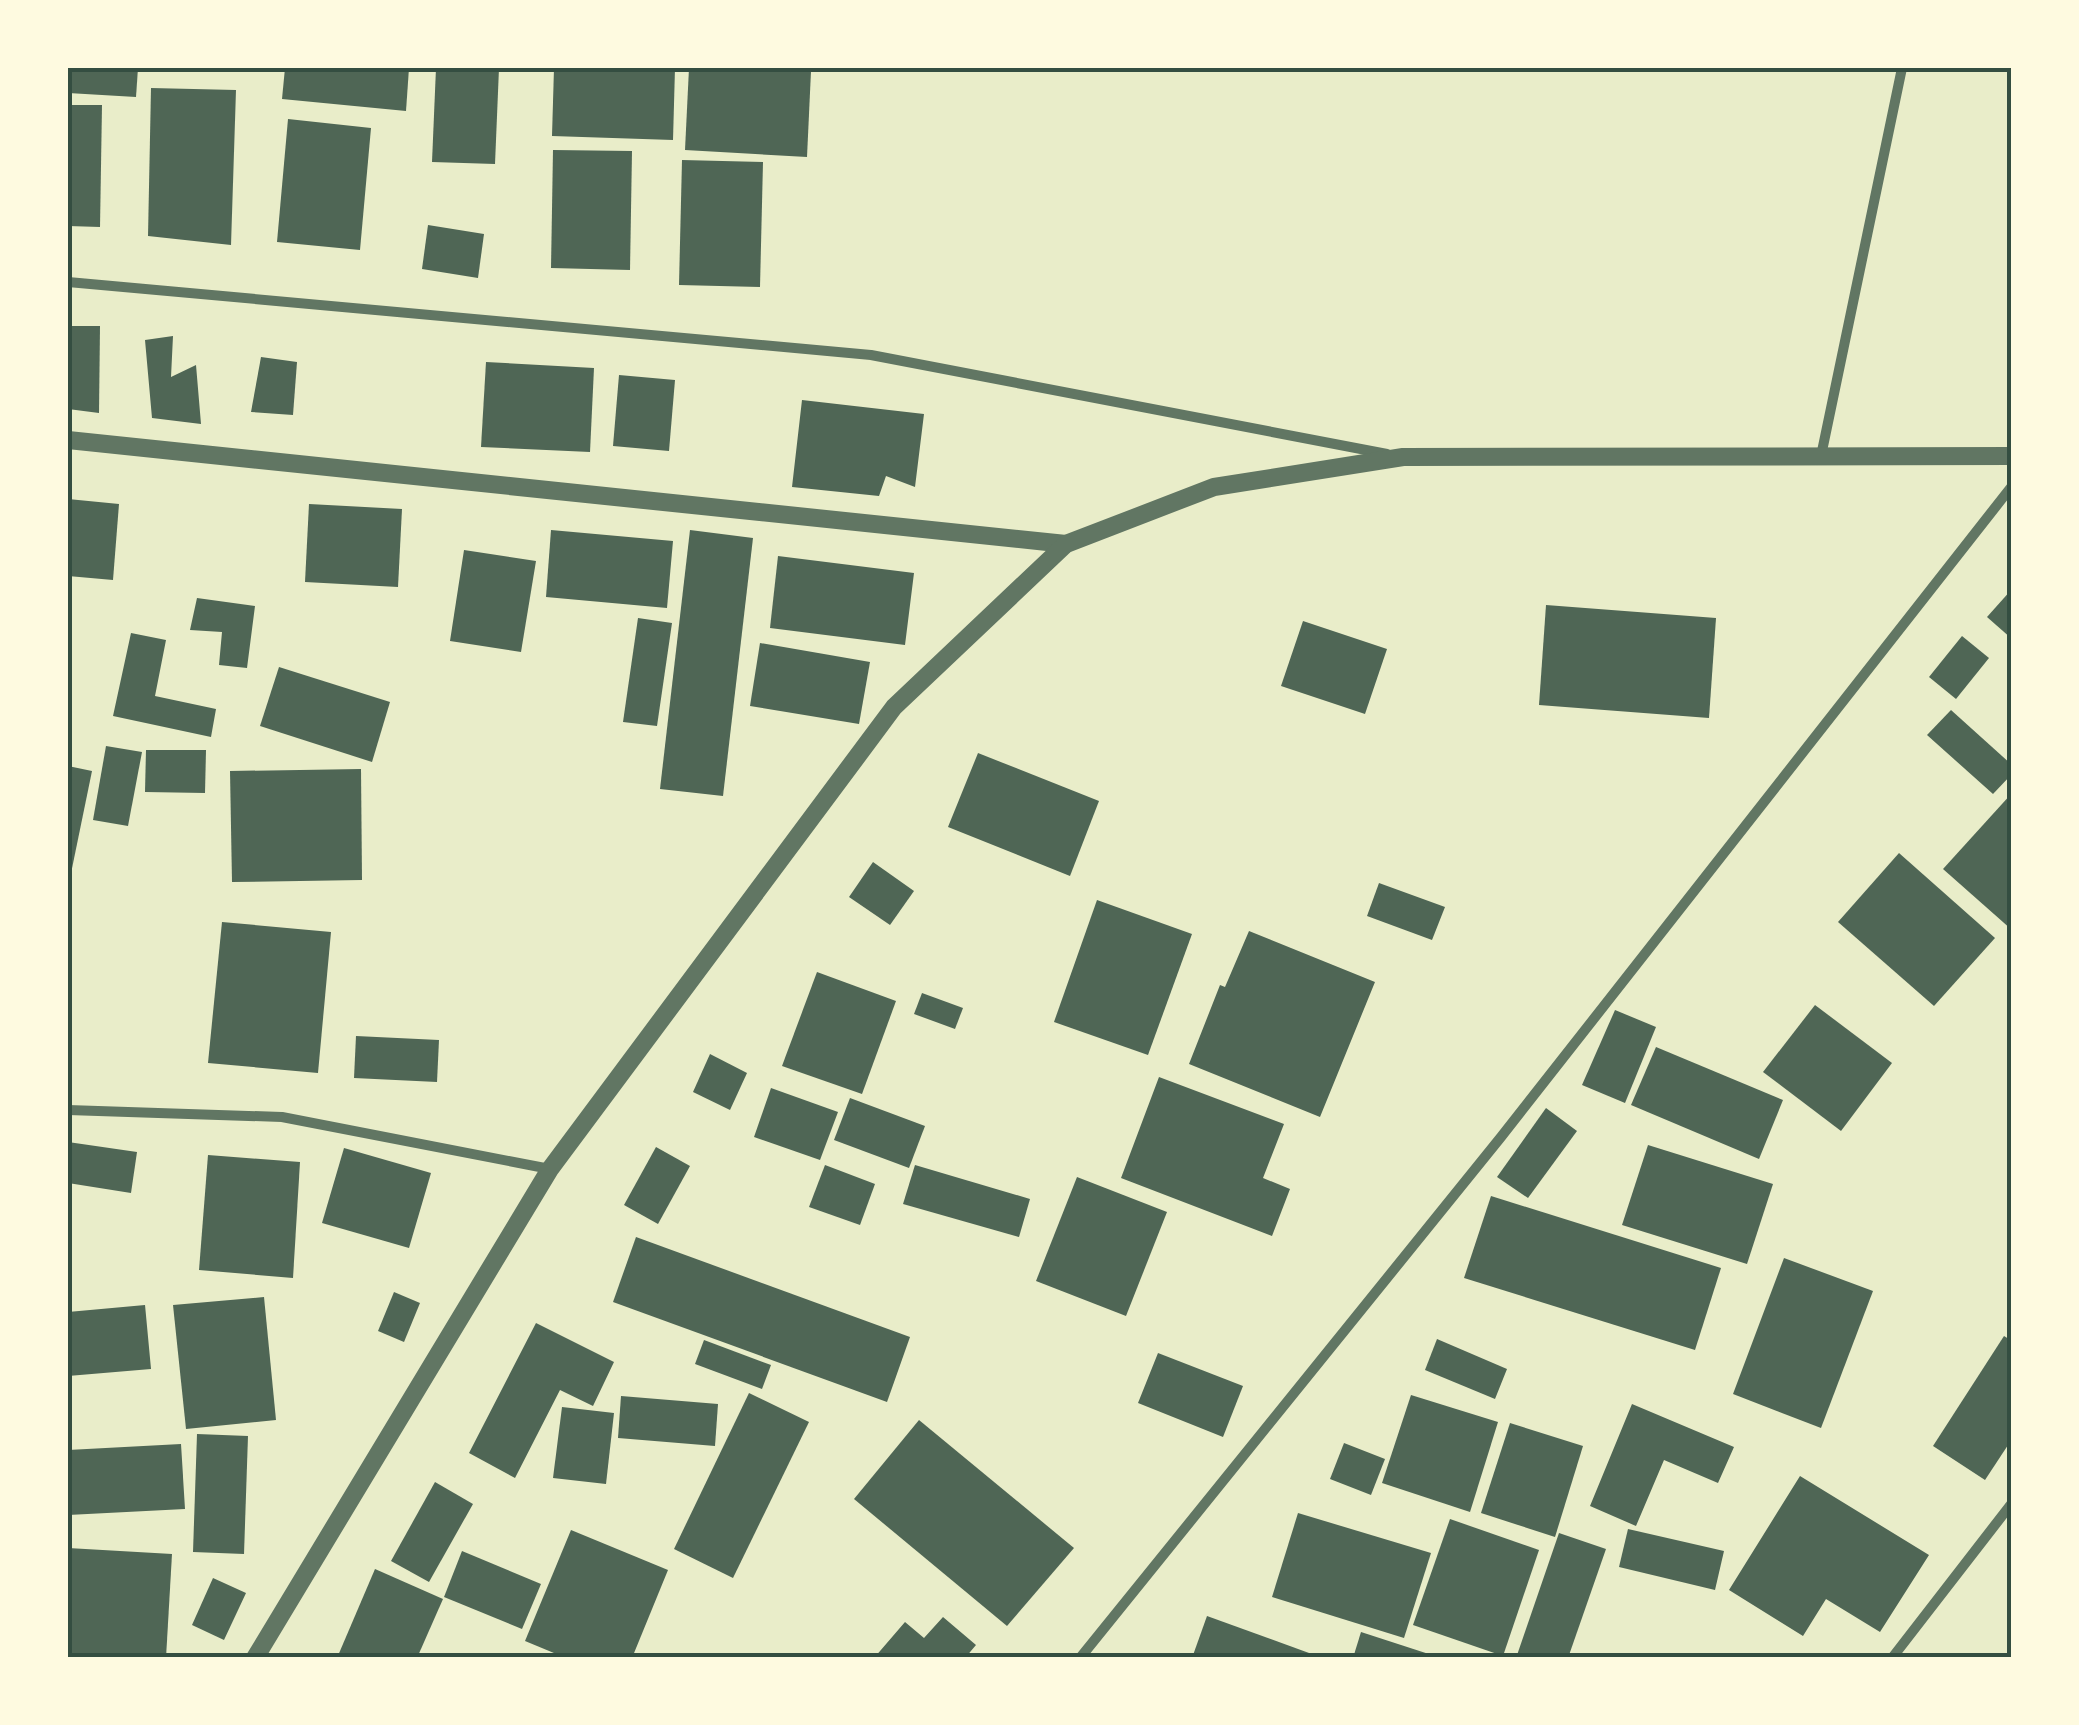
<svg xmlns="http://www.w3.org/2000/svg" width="2079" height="1725" viewBox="0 0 2079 1725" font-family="'Space Grotesk',sans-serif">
	<rect width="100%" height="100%" fill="#e9edc9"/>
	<g fill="#4f6655">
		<polygon points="68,68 138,68 136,97 68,93"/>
		<polygon points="285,68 409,68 406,111 282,99"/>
		<polygon points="436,68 499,68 495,164 432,162"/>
		<polygon points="554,68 675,68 673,140 552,136"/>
		<polygon points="689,68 811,71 807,157 685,150"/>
		<polygon points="151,88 236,90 231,245 148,236"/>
		<polygon points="68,105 102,105 100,227 68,226"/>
		<polygon points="288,119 371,128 360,250 277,242"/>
		<polygon points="553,150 632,151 630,270 551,268"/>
		<polygon points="682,160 763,162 760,287 679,285"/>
		<polygon points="428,225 484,234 478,278 422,269"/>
		<polygon points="68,326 100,326 99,413 68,409"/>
		<polygon points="173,336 171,377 196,365 201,424 152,418 145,340"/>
		<polygon points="261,357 297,362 293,415 251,412"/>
		<polygon points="486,362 594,368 590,452 481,447"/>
		<polygon points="619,375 675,380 669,451 613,446"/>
		<polygon points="802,400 924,414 915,487 886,476 879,496 792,487"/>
		<polygon points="68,499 119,504 113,580 68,576"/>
		<polygon points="309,504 402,509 398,587 305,582"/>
		<polygon points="551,530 673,541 667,608 546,597"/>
		<polygon points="690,530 753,538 723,796 660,789"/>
		<polygon points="464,550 536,561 521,652 450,641"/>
		<polygon points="778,556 914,573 905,645 770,628"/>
		<polygon points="2012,589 2012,639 1987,617"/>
		<polygon points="197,598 255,606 247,668 219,665 222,632 190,630"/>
		<polygon points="1546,605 1716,618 1709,718 1539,705"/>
		<polygon points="638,618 672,623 657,726 623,722"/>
		<polygon points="1303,621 1387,649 1365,714 1281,686"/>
		<polygon points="131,633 166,640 155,696 216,709 211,737 113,716"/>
		<polygon points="1962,636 1989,658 1956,699 1929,677"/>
		<polygon points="760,643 870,662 859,724 750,706"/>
		<polygon points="279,667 390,702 372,762 260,726"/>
		<polygon points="1951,710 2012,765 2012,774 1993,794 1927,735"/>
		<polygon points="106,746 142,752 128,826 93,820"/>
		<polygon points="146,750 206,750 205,793 145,792"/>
		<polygon points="978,753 1099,801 1070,876 948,827"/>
		<polygon points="68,766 92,771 69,883 68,882"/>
		<polygon points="361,769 362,880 232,882 230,771"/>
		<polygon points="2012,793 2012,930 1943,869"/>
		<polygon points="1899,853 1995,938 1934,1006 1838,922"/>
		<polygon points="873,862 914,891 890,925 849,897"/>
		<polygon points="1379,883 1445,907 1432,940 1367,916"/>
		<polygon points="1097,900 1192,934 1148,1055 1054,1022"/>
		<polygon points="222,922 331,932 318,1073 208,1063"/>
		<polygon points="1249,931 1375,982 1320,1117 1189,1064 1220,985 1225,987"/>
		<polygon points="817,972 896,1001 862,1094 782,1066"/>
		<polygon points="922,993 963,1008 955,1029 914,1014"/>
		<polygon points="1815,1005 1892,1063 1841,1131 1763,1072"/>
		<polygon points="1615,1010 1656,1027 1625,1103 1582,1085"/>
		<polygon points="356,1036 439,1040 437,1082 354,1078"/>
		<polygon points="1656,1047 1783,1100 1759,1159 1631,1105"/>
		<polygon points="710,1054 747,1073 730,1110 693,1092"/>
		<polygon points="1159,1077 1284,1124 1263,1178 1290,1189 1272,1236 1121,1178"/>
		<polygon points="771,1088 838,1112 820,1160 754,1137"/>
		<polygon points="850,1098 925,1126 909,1168 834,1140"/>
		<polygon points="1546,1108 1577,1131 1528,1198 1497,1177"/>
		<polygon points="68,1142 137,1152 131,1193 68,1183"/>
		<polygon points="1648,1145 1773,1184 1747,1264 1622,1225"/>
		<polygon points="656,1147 690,1166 658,1224 624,1205"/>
		<polygon points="344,1148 431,1173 409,1248 322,1223"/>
		<polygon points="208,1155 300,1162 293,1278 199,1270"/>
		<polygon points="825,1165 875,1184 860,1225 809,1207"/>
		<polygon points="915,1165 1030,1199 1019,1237 903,1204"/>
		<polygon points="1077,1177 1167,1212 1126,1316 1036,1281"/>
		<polygon points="1491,1196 1721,1268 1695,1350 1464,1278"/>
		<polygon points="636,1237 910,1337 887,1402 613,1302"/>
		<polygon points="1784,1258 1873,1291 1821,1428 1733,1394"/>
		<polygon points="394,1292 420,1303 404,1342 378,1331"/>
		<polygon points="264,1297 276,1420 186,1429 173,1305"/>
		<polygon points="145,1305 151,1369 68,1376 68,1312"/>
		<polygon points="536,1323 614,1362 593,1406 560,1390 515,1478 469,1453"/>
		<polygon points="2004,1336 2012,1341 2012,1439 1985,1480 1933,1446"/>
		<polygon points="1437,1339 1507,1369 1495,1399 1425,1370"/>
		<polygon points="704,1340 771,1365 762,1389 695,1364"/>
		<polygon points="1158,1353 1243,1386 1223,1437 1138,1403"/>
		<polygon points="749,1393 809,1422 733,1578 674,1549"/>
		<polygon points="1411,1395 1498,1422 1470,1512 1382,1483"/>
		<polygon points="621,1396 718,1404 715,1446 618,1438"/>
		<polygon points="1632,1404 1734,1447 1718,1483 1664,1460 1636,1526 1590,1506"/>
		<polygon points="562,1407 614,1413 606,1484 553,1478"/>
		<polygon points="919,1420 1074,1548 1007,1626 854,1499"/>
		<polygon points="1510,1423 1583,1446 1555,1537 1481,1513"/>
		<polygon points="197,1434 248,1436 244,1554 193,1552"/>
		<polygon points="1344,1443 1385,1459 1371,1495 1330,1479"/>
		<polygon points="181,1444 185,1509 68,1515 68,1450"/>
		<polygon points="1800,1476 1929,1555 1880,1632 1826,1599 1803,1636 1729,1590"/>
		<polygon points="435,1482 473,1504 429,1582 391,1561"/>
		<polygon points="1298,1513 1431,1553 1404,1638 1272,1597"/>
		<polygon points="1450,1519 1539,1550 1503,1656 1413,1625"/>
		<polygon points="1628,1529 1724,1551 1715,1590 1619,1567"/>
		<polygon points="571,1530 668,1570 632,1658 566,1658 525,1641"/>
		<polygon points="1559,1533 1606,1549 1568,1658 1516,1658"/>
		<polygon points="68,1548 172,1554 166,1658 68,1658"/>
		<polygon points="462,1551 541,1584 522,1629 444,1597"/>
		<polygon points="375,1569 443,1599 417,1658 337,1658"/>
		<polygon points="213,1578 246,1593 224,1640 192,1625"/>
		<polygon points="1207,1616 1320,1657 1319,1658 1192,1658"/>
		<polygon points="943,1617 976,1645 965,1658 874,1658 905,1622 924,1638"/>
		<polygon points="1361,1632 1438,1657 1438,1658 1353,1658"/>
	</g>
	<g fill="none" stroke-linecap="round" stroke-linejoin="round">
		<g stroke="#617663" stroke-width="10">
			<polyline points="68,282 871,355 1387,454"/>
			<polyline points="1821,456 1902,68"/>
			<polyline points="68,1110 282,1117 550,1169"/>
			<polyline points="1080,1658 1501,1137 2012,486"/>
			<polyline points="1892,1658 2012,1503"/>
		</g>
		<g stroke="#617663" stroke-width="18">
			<polyline points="68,440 1066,544"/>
			<polyline points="255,1658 550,1169 894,707 1066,544 1214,487 1403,457 2012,456"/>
		</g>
	</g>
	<rect width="2079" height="1725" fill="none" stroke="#fefae0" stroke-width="140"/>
	<rect x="70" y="70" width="1939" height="1585" fill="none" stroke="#344e41" stroke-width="4"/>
</svg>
